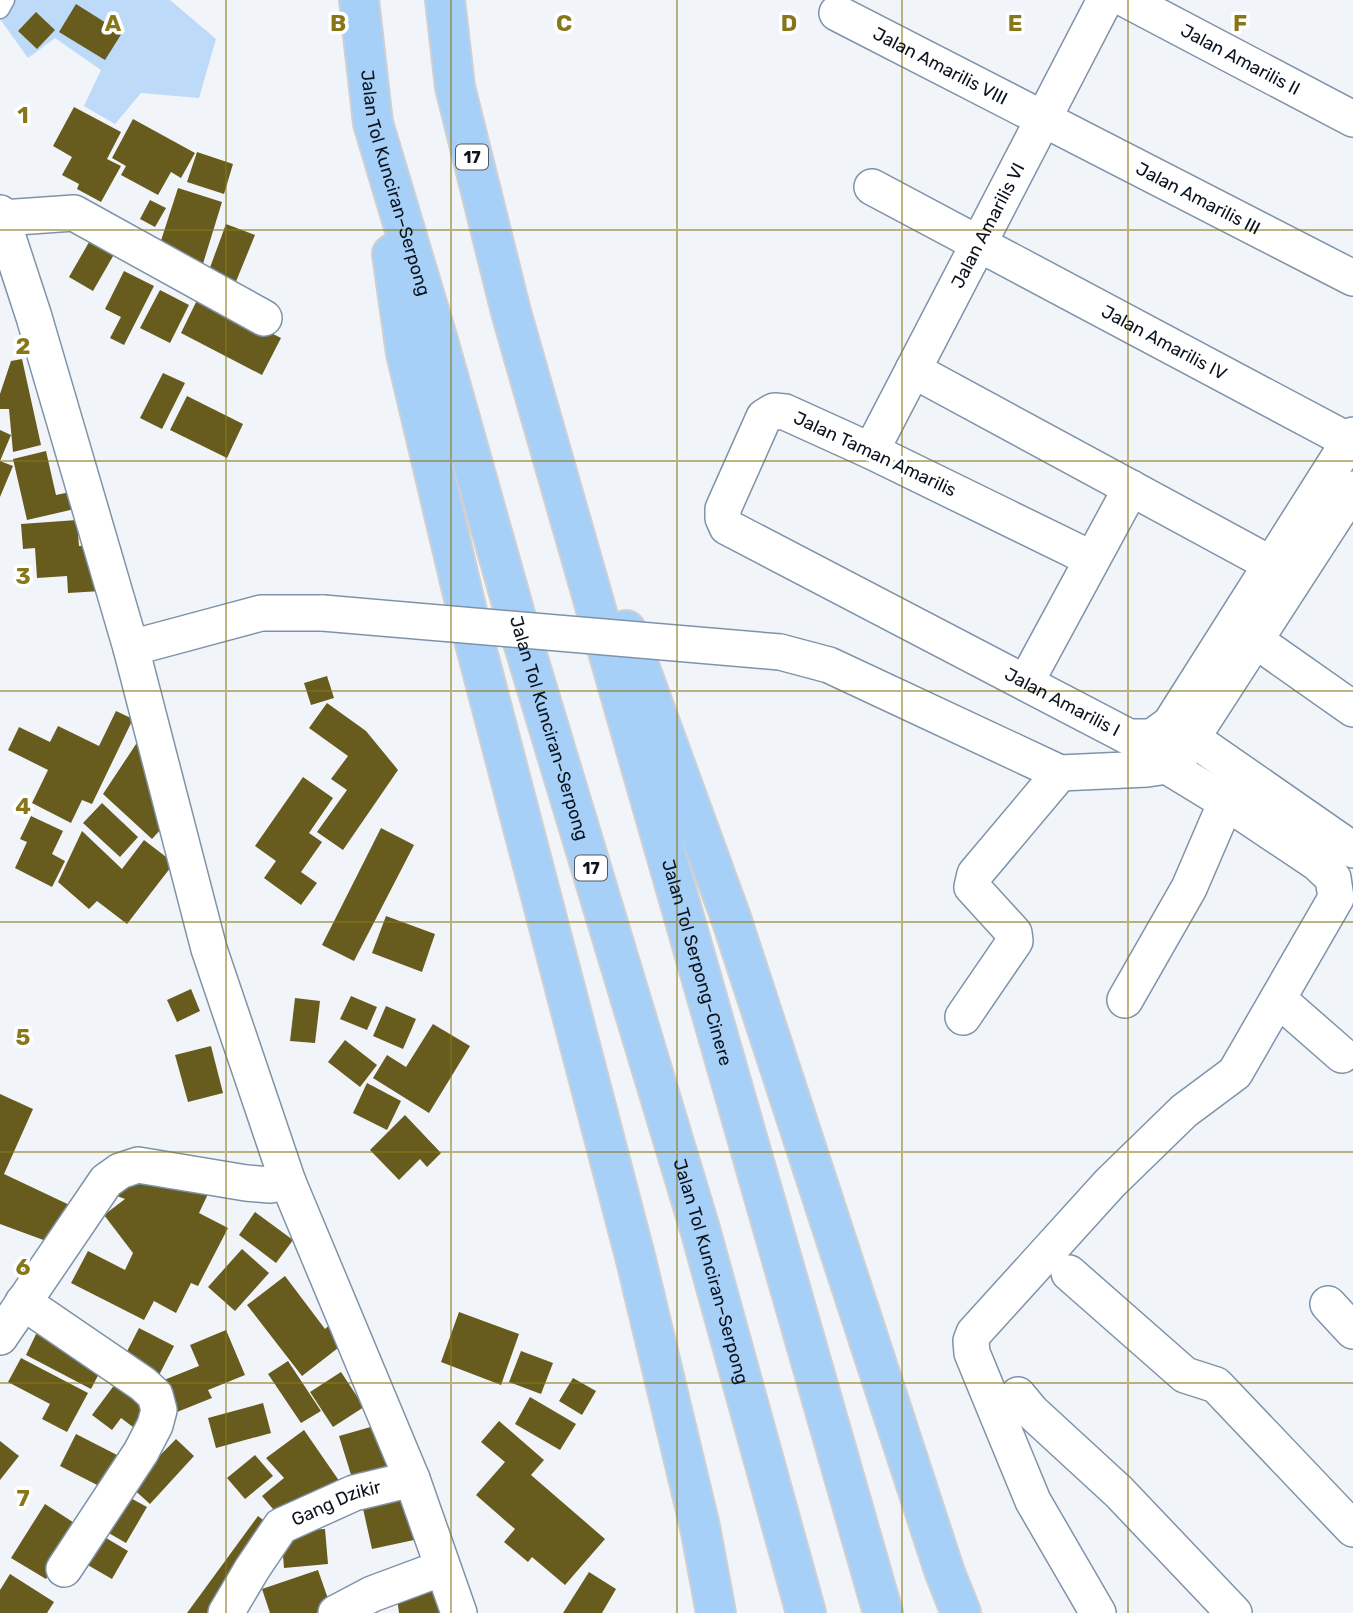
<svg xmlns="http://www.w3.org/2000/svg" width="1353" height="1613" viewBox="0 0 1353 1613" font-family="Rubik,sans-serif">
	<rect width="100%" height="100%" fill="#f1f5fa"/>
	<polygon fill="#bddaf9" points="0,0 170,0 216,39 199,98 141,93 115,124 84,106 101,70 55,38 28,58 0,19"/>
	<g fill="#675b1d">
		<polygon points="76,4 122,33 105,60 59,32"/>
		<polygon points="36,12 55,30 37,49 18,31"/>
		<polygon points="74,107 121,132 107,159 121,166 101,202 77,189 79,184 62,175 72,157 53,146"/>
		<polygon points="133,119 195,153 181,178 171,172 158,195 121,175 126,166 112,158"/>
		<polygon points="197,152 233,164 224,194 187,182"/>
		<polygon points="178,188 222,202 202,267 157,253"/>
		<polygon points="150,200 166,208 155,227 140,219"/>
		<polygon points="226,224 255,235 235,284 208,273"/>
		<polygon points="96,230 120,244 93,291 69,277"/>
		<polygon points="124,271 154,286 124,345 110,338 121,317 105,309"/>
		<polygon points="160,290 189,305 170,343 140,328"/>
		<polygon points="199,296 281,338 262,375 181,333"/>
		<polygon points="22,359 41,445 13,452 9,409 0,409 0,394 11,361"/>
		<polygon points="163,373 185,383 162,429 140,418"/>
		<polygon points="187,396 243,424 227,458 170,430"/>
		<polygon points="0,430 11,435 0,461 13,466 0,497"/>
		<polygon points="46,451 56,495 75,491 79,508 27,520 13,459"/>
		<polygon points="77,520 79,546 90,545 101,591 68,593 67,576 37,578 35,548 23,549 21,524"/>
		<polygon points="327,676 334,698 311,705 304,683"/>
		<polygon points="327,703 366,731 398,770 343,850 317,832 347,790 331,779 348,756 309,728"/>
		<polygon points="116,711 133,719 92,804 82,800 71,823 32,803 48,770 8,750 19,727 50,742 58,726 99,746"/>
		<polygon points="146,729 172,817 152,839 103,794"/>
		<polygon points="303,777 333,798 309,833 322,842 301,872 317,883 301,905 264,878 276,861 255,846"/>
		<polygon points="102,803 138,837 120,857 83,823"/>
		<polygon points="31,816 63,831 52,854 65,861 52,887 15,868 27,842 20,839"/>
		<polygon points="381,828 414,845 354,961 322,945"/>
		<polygon points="82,831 122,869 144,840 174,863 127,924 97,901 89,909 58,882"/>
		<polygon points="386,916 435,934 422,972 372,953"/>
		<polygon points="191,989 200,1011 177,1022 167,1000"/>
		<polygon points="351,996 377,1007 367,1030 340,1019"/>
		<polygon points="295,998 320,1001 315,1043 290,1041"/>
		<polygon points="386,1006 416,1019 403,1049 373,1036"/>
		<polygon points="433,1024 470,1046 429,1113 373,1078 387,1055 406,1067"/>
		<polygon points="345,1040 377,1065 360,1087 328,1062"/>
		<polygon points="211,1046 223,1093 188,1102 175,1055"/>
		<polygon points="367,1083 401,1101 387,1130 353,1113"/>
		<polygon points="0,1094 33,1109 4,1174 78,1209 57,1245 0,1224"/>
		<polygon points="405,1115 441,1153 427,1167 420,1159 399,1180 370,1150"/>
		<polygon points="132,1167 173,1176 208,1194 199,1213 228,1228 198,1286 191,1283 176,1313 154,1301 144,1320 71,1283 88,1251 125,1270 133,1253 104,1215 125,1199 117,1196"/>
		<polygon points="255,1212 293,1240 276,1263 239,1235"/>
		<polygon points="242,1249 269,1273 235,1311 208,1287"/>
		<polygon points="285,1276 325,1329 333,1322 347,1341 302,1376 247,1305"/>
		<polygon points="459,1312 519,1334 501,1385 441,1362"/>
		<polygon points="39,1328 105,1362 91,1389 26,1355"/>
		<polygon points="139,1328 174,1346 156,1381 121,1363"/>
		<polygon points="226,1330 245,1375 208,1390 212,1398 172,1414 159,1382 199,1366 190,1345"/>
		<polygon points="521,1351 553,1363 541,1394 509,1382"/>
		<polygon points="21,1358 88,1393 67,1432 42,1419 50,1404 8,1382"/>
		<polygon points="288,1361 321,1411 301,1423 268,1374"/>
		<polygon points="341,1372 364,1407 333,1427 310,1392"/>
		<polygon points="573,1378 596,1391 582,1415 559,1401"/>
		<polygon points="118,1380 158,1411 141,1433 121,1418 112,1430 92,1415"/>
		<polygon points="530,1397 576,1424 560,1450 515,1424"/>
		<polygon points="263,1403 271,1433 216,1448 208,1418"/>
		<polygon points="499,1421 544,1460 531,1475 605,1539 565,1585 532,1557 528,1562 504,1542 515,1529 476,1495 505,1462 481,1442"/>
		<polygon points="381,1424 393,1466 352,1478 339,1436"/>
		<polygon points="304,1430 342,1485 284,1522 262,1496 284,1478 266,1458"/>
		<polygon points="76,1434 119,1456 103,1488 60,1466"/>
		<polygon points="176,1439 194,1456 150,1504 130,1486"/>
		<polygon points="0,1441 19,1456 0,1480"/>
		<polygon points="255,1455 273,1476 245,1499 227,1478"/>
		<polygon points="125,1495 147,1507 126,1543 100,1528"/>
		<polygon points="405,1496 414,1540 372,1549 362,1504"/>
		<polygon points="45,1504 79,1526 46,1579 11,1558"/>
		<polygon points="258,1516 276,1530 214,1613 187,1613"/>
		<polygon points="325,1529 328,1564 284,1568 281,1531"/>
		<polygon points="96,1532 128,1551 112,1579 79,1560"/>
		<polygon points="318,1570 333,1613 270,1613 262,1589"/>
		<polygon points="589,1572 616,1589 602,1613 563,1613"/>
		<polygon points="10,1574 54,1602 47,1613 0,1613 0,1590"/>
		<polygon points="435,1585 439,1613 399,1613 396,1590"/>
	</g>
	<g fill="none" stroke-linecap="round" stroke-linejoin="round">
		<g stroke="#7e93a9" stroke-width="21">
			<polyline id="service" points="0,9 5,0"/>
		</g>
		<g stroke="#7e93a9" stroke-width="38">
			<g id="minor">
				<path id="s1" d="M1127,0l226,119"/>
				<path id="s2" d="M837,13l516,265"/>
				<path id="s3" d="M872,187l477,254"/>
				<polyline points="0,213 34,317 131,648 209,949 288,1182 412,1479 459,1613"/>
				<polyline points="2,218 74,213 264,318"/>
				<polyline points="913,370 1271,564"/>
				<path id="s4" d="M871,451l234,-451"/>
				<path id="s5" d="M1092,559l-221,-108 -86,-39 -11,-1 -10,6 -41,92v9l4,9 402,210h23l18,-13 183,-289"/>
				<polyline points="1255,640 1353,709"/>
				<polyline points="131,648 261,613 323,613"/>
				<polyline points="780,652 829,665 1060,773 1147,769 1167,766 1179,758 1353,489"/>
				<polyline points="1026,682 1131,488"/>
				<polyline points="1192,738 1353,850"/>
				<polyline points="1278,999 1342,1055"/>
				<polyline points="1125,1000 1189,888 1226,802"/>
				<polyline points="963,1017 1015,941 1014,933 972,887 975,874 1060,773"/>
				<polyline points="1069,1273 1185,1375 1216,1385 1353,1529"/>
				<polyline points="23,1302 143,1384 155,1395 159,1410 155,1425 141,1452 64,1569"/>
				<polyline points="1328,1304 1353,1331"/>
				<polyline points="0,1337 106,1181 120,1171 138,1165 246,1183 270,1185 288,1182"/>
				<polyline points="1018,1395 1032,1412 1119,1492 1234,1613"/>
				<path id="s6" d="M226,1613l26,-44 29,-43 73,-33 58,-14"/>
				<polyline points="336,1613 372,1594 442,1568"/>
				<polyline points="1098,1613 1033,1501 972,1353 971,1341 974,1333 1110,1183 1184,1111 1235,1073 1336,898 1333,878 1317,863 1226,802 1167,766"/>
			</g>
		</g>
		<g stroke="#ced0d2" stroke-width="42">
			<g id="motorway">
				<path id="s7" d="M359,0l14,123 66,221 81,288 180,597 106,384"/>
				<path id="s8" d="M445,0l10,87 56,225 372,1301"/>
				<polyline points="392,254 406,353 470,624 636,1260 700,1527 716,1613"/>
				<polyline points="626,630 731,918 945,1573 961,1613"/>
			</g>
		</g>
		<use href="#service" stroke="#fff" stroke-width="18"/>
		<use href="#minor" stroke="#fff" stroke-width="35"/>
		<use href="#motorway" stroke="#a7d0f9" stroke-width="38"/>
		<g stroke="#7e93a9" stroke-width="38" stroke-linecap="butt">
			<polyline id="minor-bridge" points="323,613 780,652"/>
		</g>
		<use href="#minor-bridge" stroke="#fff" stroke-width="35"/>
	</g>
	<path fill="none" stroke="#87771a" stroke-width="2" stroke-opacity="0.55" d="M226,0v1613M451,0v1613M677,0v1613M902,0v1613M1128,0v1613M0,230h1353M0,461h1353M0,691h1353M0,922h1353M0,1152h1353M0,1383h1353"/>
	<g text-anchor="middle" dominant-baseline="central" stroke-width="7" stroke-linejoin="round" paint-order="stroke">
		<g fill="#fff" stroke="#555a61" stroke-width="2">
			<rect x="456" y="144.5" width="32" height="25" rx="5"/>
			<rect x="575" y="855.5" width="32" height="25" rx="5"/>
		</g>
		<g font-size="16" font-weight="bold" fill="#0c141d">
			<text x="472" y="157">17</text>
			<text x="591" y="868">17</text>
		</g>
		<g font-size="18" fill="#0c141d" stroke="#fff">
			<text stroke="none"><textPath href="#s1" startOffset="128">Jalan Amarilis II</textPath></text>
			<text stroke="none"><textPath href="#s2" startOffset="116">Jalan Amarilis VIII</textPath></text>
			<text stroke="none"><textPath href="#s7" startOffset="187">Jalan Tol Kunciran–Serpong</textPath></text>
			<text stroke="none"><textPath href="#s2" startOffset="406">Jalan Amarilis III</textPath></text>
			<text stroke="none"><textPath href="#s4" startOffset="254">Jalan Amarilis VI</textPath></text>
			<text stroke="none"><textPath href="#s3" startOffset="331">Jalan Amarilis IV</textPath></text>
			<text transform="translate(875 454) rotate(25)">Jalan Taman Amarilis</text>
			<text stroke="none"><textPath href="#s5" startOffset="861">Jalan Amarilis I</textPath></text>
			<text stroke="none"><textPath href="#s7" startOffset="754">Jalan Tol Kunciran–Serpong</textPath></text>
			<text stroke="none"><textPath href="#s8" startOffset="996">Jalan Tol Serpong–Cinere</textPath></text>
			<text stroke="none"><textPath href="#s7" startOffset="1321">Jalan Tol Kunciran–Serpong</textPath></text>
			<text stroke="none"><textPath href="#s6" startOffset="163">Gang Dzikir</textPath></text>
		</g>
	</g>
	<g font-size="23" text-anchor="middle" font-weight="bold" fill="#87771a" stroke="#fff" stroke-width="7" stroke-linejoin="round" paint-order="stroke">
		<text x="113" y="31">A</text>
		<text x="338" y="31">B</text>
		<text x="564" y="31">C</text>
		<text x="789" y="31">D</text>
		<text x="1015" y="31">E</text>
		<text x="1240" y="31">F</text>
		<text x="23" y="123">1</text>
		<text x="23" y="354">2</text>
		<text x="23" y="584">3</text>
		<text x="23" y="814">4</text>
		<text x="23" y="1045">5</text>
		<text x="23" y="1275">6</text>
		<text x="23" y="1506">7</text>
	</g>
</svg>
